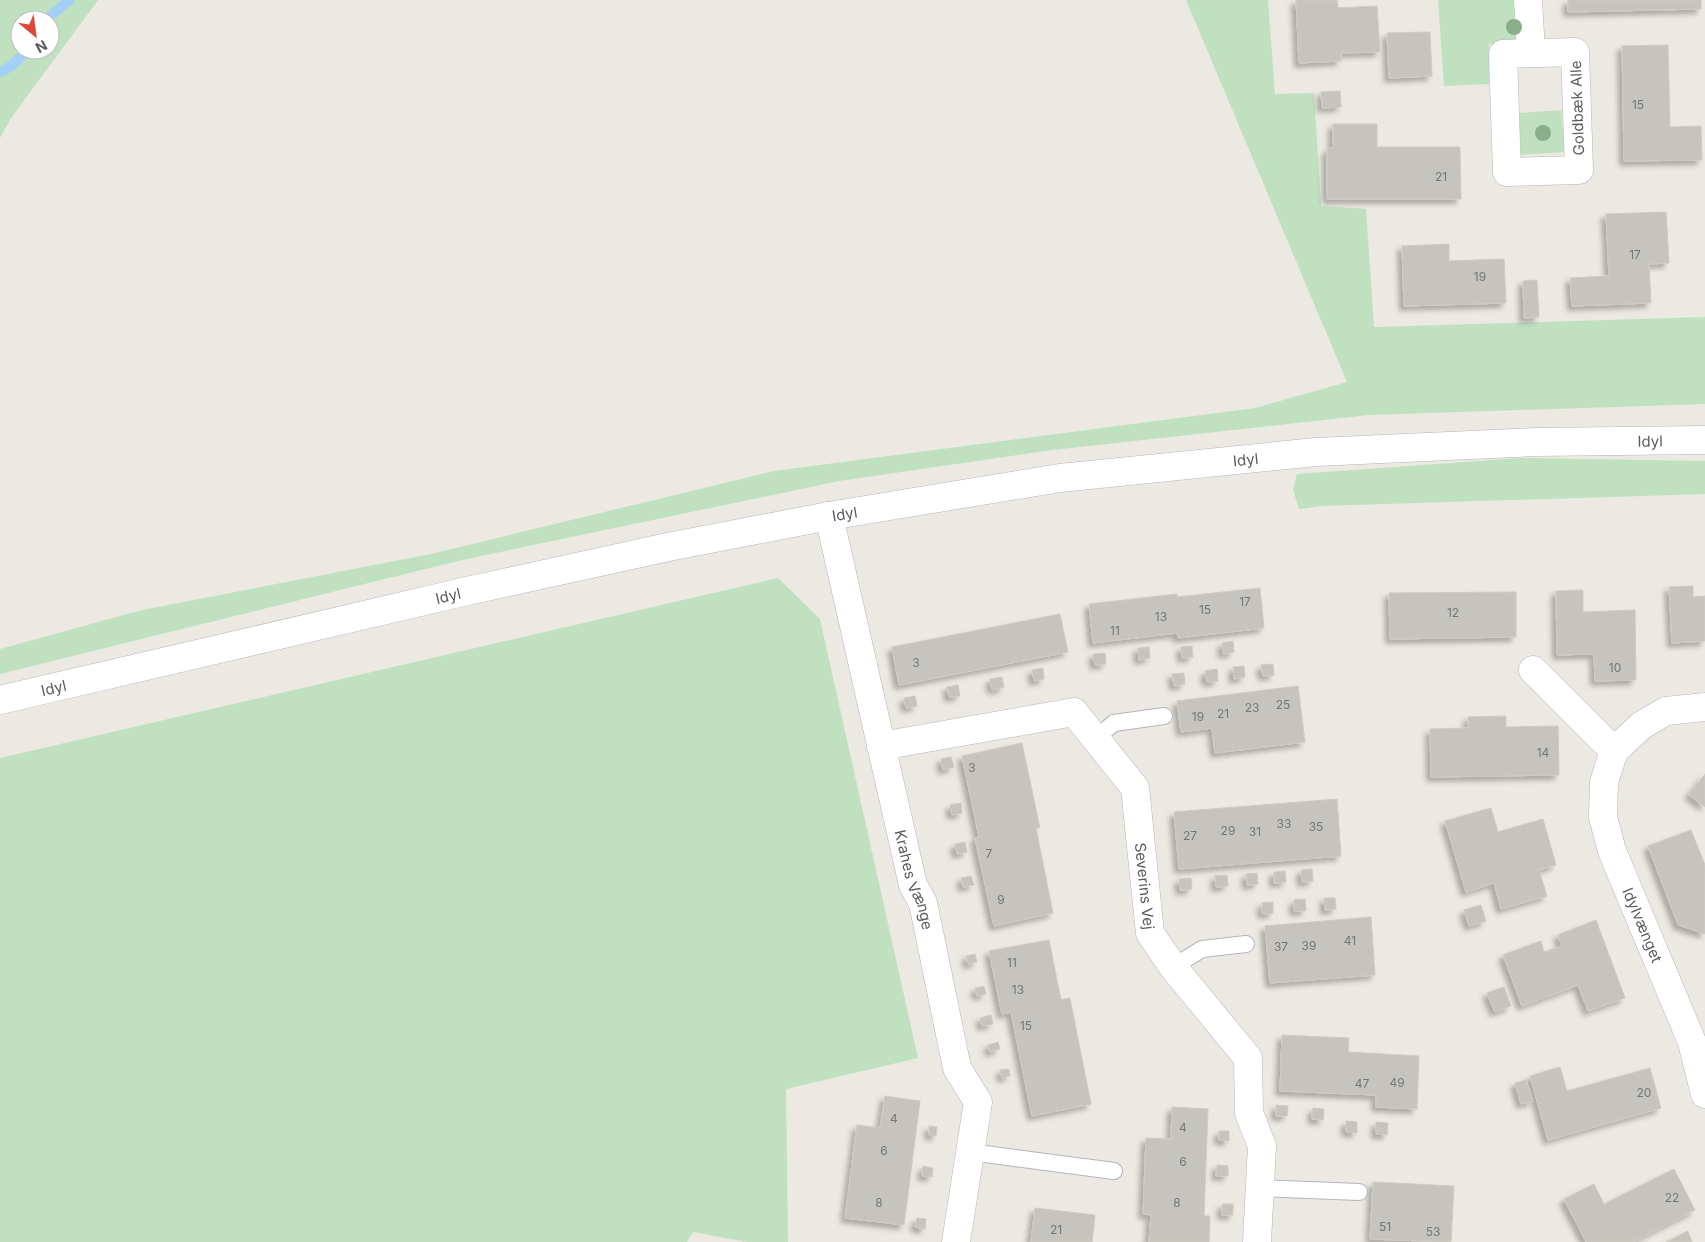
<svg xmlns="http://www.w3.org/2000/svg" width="1705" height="1242" viewBox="0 0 1705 1242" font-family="Inter,sans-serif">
	<defs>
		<filter id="shadow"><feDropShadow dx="-4.5" dy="4.5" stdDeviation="2.5" flood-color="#0004"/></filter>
	</defs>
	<rect width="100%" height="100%" fill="#ebe9e1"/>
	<g fill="#bfe1c0" fill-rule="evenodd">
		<path d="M0,0h98l-87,118 -11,20zM20,20h30v30h-30z"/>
		<polygon points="1186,0 1268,0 1275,94 1314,93 1321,206 1366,209 1374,327 1705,317 1705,404 1369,415 1052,450 839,481 462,560 0,674 0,649 142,610 431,554 774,471 1255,408 1347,382"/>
		<polygon points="1438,0 1518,0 1519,36 1513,44 1489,44 1489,84 1444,86"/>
		<polygon points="1561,110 1565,152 1521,155 1519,113"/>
		<polygon points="1521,458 1705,461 1705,494 1322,506 1299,509 1293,490 1297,474"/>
		<polygon points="778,578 820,619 918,1058 786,1089 788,1242 747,1242 693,1232 687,1242 0,1242 0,758"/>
	</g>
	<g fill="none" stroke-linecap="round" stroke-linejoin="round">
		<g stroke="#a4d0f7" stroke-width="10">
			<polyline points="45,20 70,0"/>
			<polyline points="0,72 10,67 28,50"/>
		</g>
	</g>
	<g fill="#c6c4be" stroke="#cfcbc0" filter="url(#shadow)">
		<polygon points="1296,0 1337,0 1338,8 1377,6 1380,52 1341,53 1341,61 1299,63"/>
		<polygon points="1568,0 1701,0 1701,9 1568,12"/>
		<polygon points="1430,32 1432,76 1389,78 1387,33"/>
		<polygon points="1668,45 1670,127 1701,126 1702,160 1624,161 1622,46"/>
		<polygon points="1340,91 1341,107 1322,108 1321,92"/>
		<polygon points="1333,124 1377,124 1377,147 1460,147 1461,199 1327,199 1327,149 1333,148"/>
		<polygon points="1666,212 1669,263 1649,264 1651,303 1572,306 1570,278 1609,276 1606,214"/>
		<polygon points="1449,244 1449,261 1504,259 1506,303 1404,306 1402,246"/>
		<polygon points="1537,280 1539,317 1524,318 1523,281"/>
		<polygon points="1693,586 1693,597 1705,596 1705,641 1672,643 1669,587"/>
		<polygon points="1260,588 1264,628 1178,638 1177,633 1093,643 1089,604 1177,594 1177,597"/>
		<polygon points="1583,590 1583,612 1635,610 1636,680 1595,681 1594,654 1557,655 1556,591"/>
		<polygon points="1516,592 1516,637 1390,639 1389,593"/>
		<polygon points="1060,614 1068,652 899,685 892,647"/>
		<polygon points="1233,641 1234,652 1223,654 1222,643"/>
		<polygon points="1192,646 1193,657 1182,658 1181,647"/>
		<polygon points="1149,647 1150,658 1139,660 1138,648"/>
		<polygon points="1105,653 1106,664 1095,665 1093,654"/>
		<polygon points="1273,664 1274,675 1263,676 1261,665"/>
		<polygon points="1244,666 1245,677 1234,679 1233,667"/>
		<polygon points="1043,668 1044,679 1034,681 1032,670"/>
		<polygon points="1217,669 1218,681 1207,682 1205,671"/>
		<polygon points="1184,673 1185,684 1174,686 1172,674"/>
		<polygon points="1002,677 1004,687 992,690 990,679"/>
		<polygon points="958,685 960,696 949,697 947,687"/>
		<polygon points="1298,686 1305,742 1215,753 1212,728 1181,732 1177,701"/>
		<polygon points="915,696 917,706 906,708 904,698"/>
		<polygon points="1506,716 1506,727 1558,726 1559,775 1431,777 1430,729 1468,728 1468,717"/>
		<polygon points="1022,743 1040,828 1036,828 1053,913 994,926 975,838 979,837 962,756"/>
		<polygon points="951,757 954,767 943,770 941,759"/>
		<polygon points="1705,774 1705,807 1689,795"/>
		<polygon points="1337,799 1341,856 1179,869 1174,812"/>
		<polygon points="961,803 962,813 952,815 950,805"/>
		<polygon points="1491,808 1498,832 1543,819 1556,865 1539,870 1547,896 1501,909 1494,883 1466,892 1445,821"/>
		<polygon points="1691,830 1705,865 1705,934 1678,925 1648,846"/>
		<polygon points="965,842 967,852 957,854 955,844"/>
		<polygon points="1312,869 1313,881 1302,882 1301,870"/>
		<polygon points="1285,871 1286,882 1274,883 1274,872"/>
		<polygon points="1257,873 1258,884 1247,885 1246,874"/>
		<polygon points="1227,875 1228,886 1216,887 1215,876"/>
		<polygon points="971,876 974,885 963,887 961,878"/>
		<polygon points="1191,878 1192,889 1180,890 1179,879"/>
		<polygon points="1324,898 1335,898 1336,909 1325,910"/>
		<polygon points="1305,899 1306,911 1294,911 1294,900"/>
		<polygon points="1273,902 1273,913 1262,914 1262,903"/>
		<polygon points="1481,905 1486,921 1469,926 1464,910"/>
		<polygon points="1371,917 1375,975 1270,983 1265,926"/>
		<polygon points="1596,920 1625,998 1588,1011 1578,985 1522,1006 1503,955 1541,941 1544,952 1562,946 1558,935"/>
		<polygon points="1049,940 1061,1000 1070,998 1091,1104 1032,1116 1011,1012 1002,1014 989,951"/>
		<polygon points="975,954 977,962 968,964 966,956"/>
		<polygon points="984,986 986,994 977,996 975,988"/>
		<polygon points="1504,987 1511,1006 1495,1012 1487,993"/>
		<polygon points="991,1015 993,1024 982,1026 980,1018"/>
		<polygon points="1282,1035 1349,1038 1348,1052 1419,1056 1417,1109 1376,1107 1376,1095 1280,1091"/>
		<polygon points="998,1042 1000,1049 990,1052 988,1045"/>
		<polygon points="1560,1067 1567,1091 1650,1068 1661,1108 1548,1140 1530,1076"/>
		<polygon points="1009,1069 1010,1076 1002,1078 1000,1070"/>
		<polygon points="1526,1080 1533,1101 1521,1104 1515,1083"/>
		<polygon points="885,1096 920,1101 904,1225 845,1218 857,1125 880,1128"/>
		<polygon points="1276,1105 1288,1106 1287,1116 1276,1116"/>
		<polygon points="1172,1107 1208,1109 1204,1216 1210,1216 1209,1242 1149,1242 1151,1215 1143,1214 1146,1138 1171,1139"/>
		<polygon points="1313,1108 1324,1109 1323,1120 1312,1119"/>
		<polygon points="1346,1121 1357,1122 1357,1133 1346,1132"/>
		<polygon points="1376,1122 1388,1123 1387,1135 1376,1134"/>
		<polygon points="929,1126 937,1127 936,1136 929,1135"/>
		<polygon points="1219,1131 1229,1131 1229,1141 1219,1140"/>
		<polygon points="1217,1165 1228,1166 1228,1176 1216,1176"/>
		<polygon points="923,1166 933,1168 932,1177 922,1176"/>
		<polygon points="1674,1169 1695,1210 1632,1242 1586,1242 1564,1199 1594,1184 1604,1204"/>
		<polygon points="1373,1182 1454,1186 1451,1242 1370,1239"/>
		<rect x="1222" y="1204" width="11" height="11"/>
		<polygon points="1035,1208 1095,1215 1092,1242 1031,1242"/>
		<polygon points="917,1218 926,1219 925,1229 915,1227"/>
		<polygon points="1688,1231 1692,1242 1666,1242"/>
	</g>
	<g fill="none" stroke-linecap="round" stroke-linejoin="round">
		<g stroke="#b3b6ba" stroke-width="18">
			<g id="service">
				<polyline points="1095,739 1114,723 1164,716"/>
				<polyline points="1173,967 1202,949 1246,944"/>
				<polyline points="970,1152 1114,1171"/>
				<polyline points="1259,1188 1359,1192"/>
			</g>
		</g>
		<g stroke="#b3b6ba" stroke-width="29">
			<g id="minor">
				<polyline points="1528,0 1531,53"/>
				<polygon points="1575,52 1579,170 1507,172 1503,54"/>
				<path id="s1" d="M829,516l84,369 10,18 34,165 21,34 -22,140"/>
				<polyline points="1533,670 1614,751"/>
				<path id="s2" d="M1705,707l-39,4 -24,14 -28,26 -10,31 -1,35 9,34 80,191 13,52"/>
				<path id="s3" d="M881,746l193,-34 61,76 15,145 23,34 75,91 1,55 13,33 -5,96"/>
			</g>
		</g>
		<g stroke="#b3b6ba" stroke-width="29">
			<g id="tertiary">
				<path id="s4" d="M0,700l463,-108 205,-45 161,-31 231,-38 256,-26 220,-10 169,-2"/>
			</g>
		</g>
		<use href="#service" stroke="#fff" stroke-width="16"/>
		<use href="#minor" stroke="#fff" stroke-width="28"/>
		<use href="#tertiary" stroke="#fff" stroke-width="28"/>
	</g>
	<g fill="#8aae88">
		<circle cx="1514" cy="27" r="8"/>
		<circle cx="1543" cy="133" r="8"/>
	</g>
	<g text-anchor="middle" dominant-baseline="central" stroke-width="5" stroke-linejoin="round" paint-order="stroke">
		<g font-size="12" fill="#747678">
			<text x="1638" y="104">15</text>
			<text x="1441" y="176">21</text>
			<text x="1635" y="254">17</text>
			<text x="1480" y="276">19</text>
			<text x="1245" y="601">17</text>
			<text x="1205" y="609">15</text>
			<text x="1453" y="612">12</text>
			<text x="1161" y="616">13</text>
			<text x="1115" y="630">11</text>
			<text x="916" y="662">3</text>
			<text x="1615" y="667">10</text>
			<text x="1283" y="704">25</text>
			<text x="1252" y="707">23</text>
			<text x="1223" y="713">21</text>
			<text x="1198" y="716">19</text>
			<text x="1543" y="752">14</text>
			<text x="972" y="767">3</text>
			<text x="1284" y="823">33</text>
			<text x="1316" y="826">35</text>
			<text x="1228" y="830">29</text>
			<text x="1255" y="831">31</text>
			<text x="1190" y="835">27</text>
			<text x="989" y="853">7</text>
			<text x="1001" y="899">9</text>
			<text x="1350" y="940">41</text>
			<text x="1309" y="945">39</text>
			<text x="1281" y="946">37</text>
			<text x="1012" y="962">11</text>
			<text x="1018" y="989">13</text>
			<text x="1026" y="1025">15</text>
			<text x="1397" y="1082">49</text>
			<text x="1362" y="1083">47</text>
			<text x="1644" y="1092">20</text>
			<text x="894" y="1118">4</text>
			<text x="1183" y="1127">4</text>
			<text x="884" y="1150">6</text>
			<text x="1183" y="1161">6</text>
			<text x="1672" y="1197">22</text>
			<text x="879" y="1202">8</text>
			<text x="1177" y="1202">8</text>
			<text x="1385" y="1226">51</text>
			<text x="1056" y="1229">21</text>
			<text x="1433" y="1231">53</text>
		</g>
		<g font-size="15" fill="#595c60" stroke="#fff">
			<text transform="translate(1577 108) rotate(-92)">Goldbæk Alle</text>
			<text stroke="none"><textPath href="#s4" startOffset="1675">Idyl</textPath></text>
			<text stroke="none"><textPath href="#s4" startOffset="1270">Idyl</textPath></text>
			<text stroke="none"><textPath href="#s4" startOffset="865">Idyl</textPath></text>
			<text stroke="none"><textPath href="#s4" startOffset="460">Idyl</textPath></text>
			<text stroke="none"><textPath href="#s4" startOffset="55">Idyl</textPath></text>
			<text stroke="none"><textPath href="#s1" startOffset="374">Krahes Vænge</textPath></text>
			<text stroke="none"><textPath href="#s3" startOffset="392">Severins Vej</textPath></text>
			<text stroke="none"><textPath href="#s2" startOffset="288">Idylvænget</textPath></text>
		</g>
	</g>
	<g transform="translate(35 35) rotate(151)"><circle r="24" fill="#ffffff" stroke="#bdbebf"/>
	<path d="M0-4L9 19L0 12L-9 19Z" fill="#d94b38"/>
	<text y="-8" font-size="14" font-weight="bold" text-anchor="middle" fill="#595c60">N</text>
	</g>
</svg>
